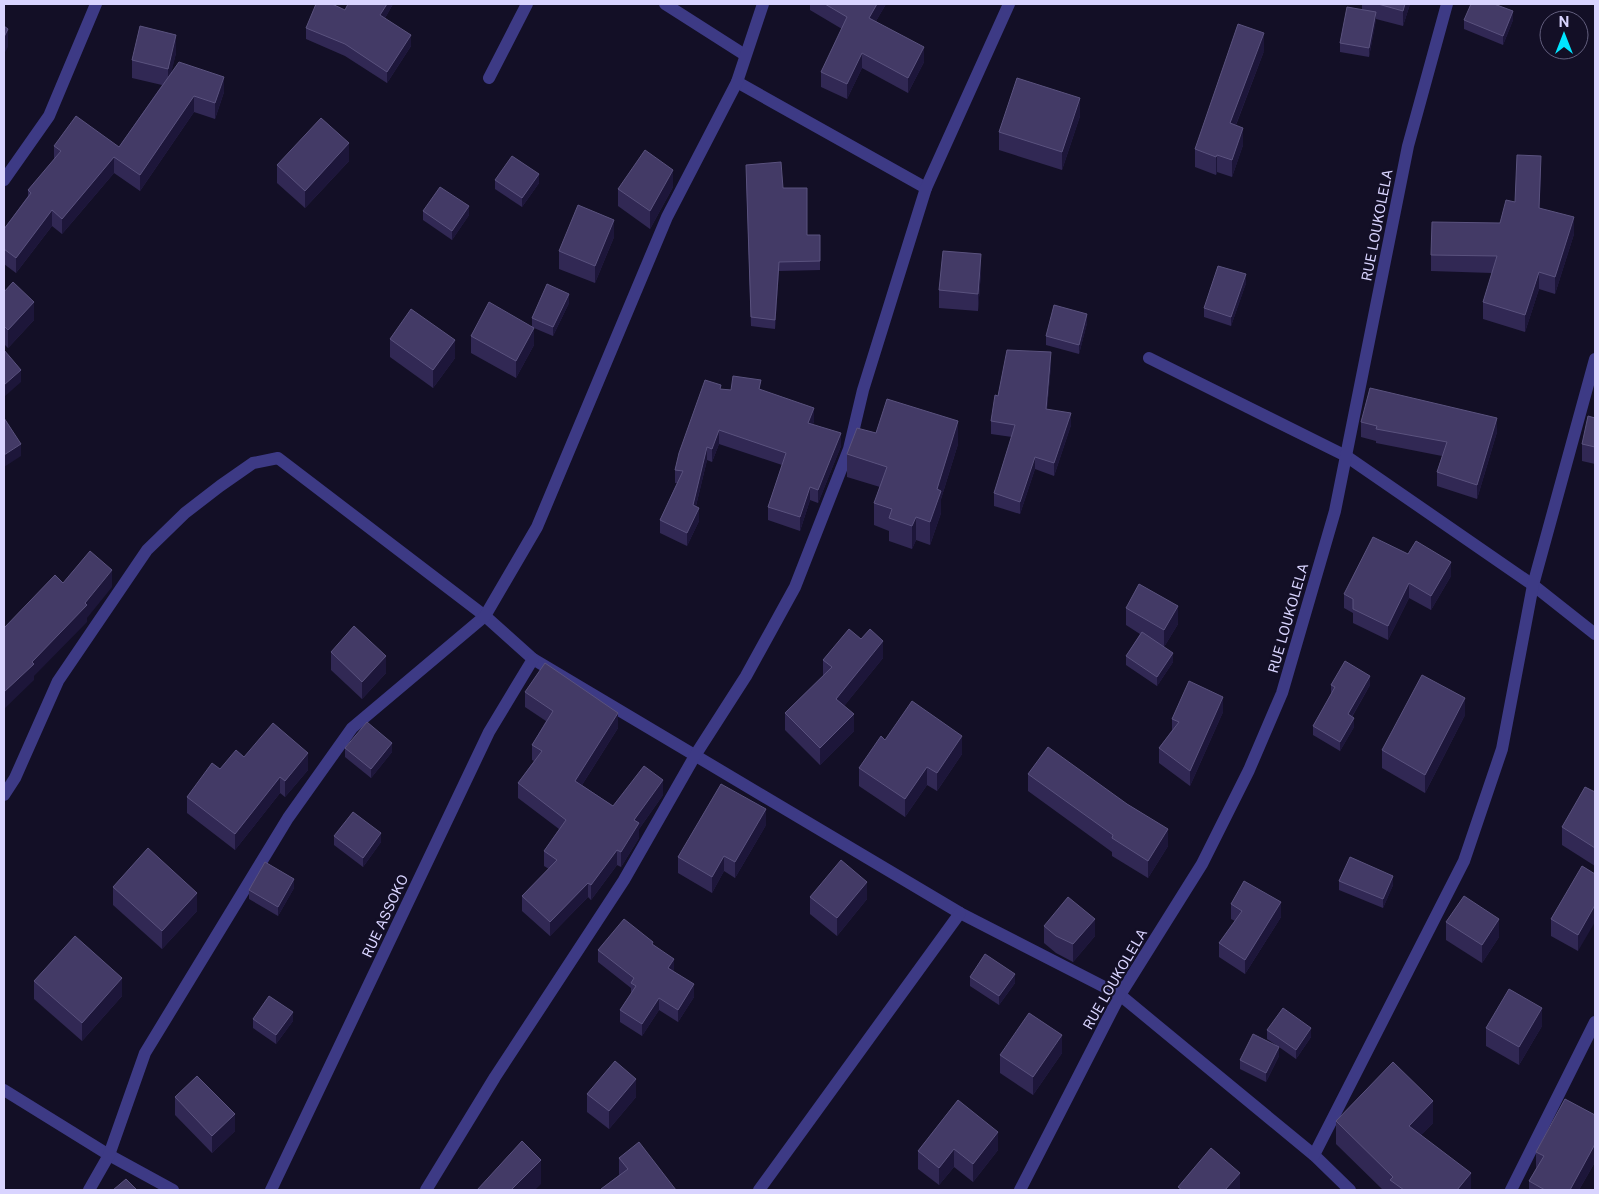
<svg xmlns="http://www.w3.org/2000/svg" width="1599" height="1194" viewBox="0 0 1599 1194" font-family="'Public Sans',sans-serif">
	<rect width="100%" height="100%" fill="#130f26"/>
	<g fill="none" stroke-linecap="round" stroke-linejoin="round">
		<g stroke="#3d3a85" stroke-width="12">
			<polyline points="665,4 745,55"/>
			<polyline points="489,78 527,4"/>
			<polyline points="737,82 926,188"/>
			<polyline points="4,180 49,116 96,4"/>
			<polyline points="1149,358 1346,456 1533,585 1595,634"/>
			<polyline points="4,795 15,778 58,681 147,550 185,513 220,486 253,463 278,458 485,616 533,659 960,913 1120,995 1314,1155 1350,1190"/>
			<polyline points="4,1090 109,1155 173,1190"/>
			<polyline points="1314,1155 1464,861 1502,749 1533,585 1595,359"/>
			<polyline points="89,1190 109,1155 145,1053 288,818 352,728 485,616 537,527 667,217 737,82 763,4"/>
			<polyline points="271,1190 489,732 533,659"/>
			<polyline points="426,1190 495,1077 624,880 696,754 746,676 795,587 849,449 863,390 926,188 1009,4"/>
			<polyline points="759,1190 960,913"/>
			<polyline points="1020,1190 1120,995 1202,864 1249,770 1282,693 1335,511 1408,146 1447,4"/>
			<polyline points="1511,1190 1595,1022"/>
		</g>
	</g>
	<g fill="#312854">
		<polygon points="348,4 393,4 385,18 411,46 387,83 345,56 306,39 306,28 345,10"/>
		<polygon points="810,4 886,4 876,21 924,62 908,93 862,68 847,99 821,87 821,72 842,29 810,10"/>
		<polygon points="1362,4 1410,4 1403,26 1376,19 1369,57 1340,52 1340,43 1362,9"/>
		<polygon points="1464,20 1513,20 1503,45 1464,29"/>
		<polygon points="1264,51 1236,125 1243,145 1232,177 1217,172 1216,175 1195,167 1195,149"/>
		<polygon points="176,53 171,72 224,92 215,119 194,112 140,191 114,173 62,234 52,226 16,273 4,264 4,229 28,196 28,190 54,160 54,146 119,147 162,85 132,78 132,60"/>
		<polygon points="1080,116 1062,170 999,150 999,132"/>
		<polygon points="349,161 305,208 277,183 277,165"/>
		<polygon points="1541,173 1539,208 1574,234 1555,294 1539,289 1525,332 1483,319 1483,302 1492,273 1431,271 1431,255 1500,223 1515,202"/>
		<polygon points="746,174 783,188 807,235 820,235 820,270 779,271 775,329 751,326"/>
		<polygon points="495,180 539,183 522,207 495,189"/>
		<polygon points="673,187 650,229 618,206 618,189"/>
		<polygon points="423,211 469,215 452,240 423,220"/>
		<polygon points="614,237 595,283 559,269 559,251"/>
		<polygon points="981,272 978,311 939,308 939,290"/>
		<polygon points="1246,283 1231,326 1204,317 1204,308"/>
		<polygon points="4,292 34,320 8,348 4,344"/>
		<polygon points="569,303 553,336 534,328 534,345 516,378 471,353 471,336 532,326 532,318"/>
		<polygon points="1087,323 1079,354 1046,345 1046,336"/>
		<polygon points="390,339 455,358 433,388 390,357"/>
		<polygon points="1051,365 1047,409 1071,425 1054,476 1035,469 1020,514 994,506 994,493 1012,437 991,434 991,421 998,396"/>
		<polygon points="721,389 731,390 761,390 814,421 813,424 841,446 818,503 810,500 800,531 768,520 768,507 782,465 719,444 712,462 707,460 696,506 699,521 687,546 660,533 660,520 677,483 675,483 675,470"/>
		<polygon points="1595,418 1595,464 1582,461 1582,444"/>
		<polygon points="1361,422 1497,432 1477,499 1437,486 1437,472 1442,456 1376,443 1376,441 1361,437"/>
		<polygon points="876,433 958,444 941,499 941,513 930,545 916,540 912,549 889,541 889,531 874,525 874,503 880,487 847,477 847,454"/>
		<polygon points="1451,576 1431,610 1409,598 1388,640 1353,623 1353,613 1344,608 1344,594"/>
		<polygon points="1126,608 1178,624 1164,647 1173,662 1157,686 1126,665 1126,656 1140,634 1126,625"/>
		<polygon points="331,652 386,673 362,699 331,670"/>
		<polygon points="883,658 844,706 854,731 820,765 785,730 785,713 823,676 823,660"/>
		<polygon points="1331,685 1370,685 1352,717 1354,727 1340,751 1313,735 1313,726 1331,694"/>
		<polygon points="525,692 618,728 582,785 613,806 663,795 639,829 639,838 621,867 617,865 591,900 588,897 550,936 522,911 522,896 549,869 544,866 544,851 559,829 518,798 518,783 534,761 532,760 532,745 546,721 525,707"/>
		<polygon points="1223,712 1190,786 1159,763 1159,748 1172,730 1172,719"/>
		<polygon points="1465,715 1425,793 1382,768 1382,750"/>
		<polygon points="885,740 962,754 937,791 927,785 905,817 859,786 859,768"/>
		<polygon points="345,748 392,752 371,778 345,757"/>
		<polygon points="244,757 308,770 285,797 280,793 235,850 187,813 187,797 220,769"/>
		<polygon points="1028,774 1168,846 1148,878 1112,856 1112,852 1028,791"/>
		<polygon points="1595,792 1595,866 1562,845 1562,827"/>
		<polygon points="766,825 735,878 724,871 712,893 678,873 678,857"/>
		<polygon points="334,836 381,842 363,867 334,845"/>
		<polygon points="1595,874 1578,951 1551,936 1551,919"/>
		<polygon points="1339,881 1393,885 1383,908 1339,890"/>
		<polygon points="113,887 197,911 162,949 113,905"/>
		<polygon points="294,888 278,916 249,899 249,890"/>
		<polygon points="810,897 867,899 837,936 810,914"/>
		<polygon points="1231,904 1281,917 1245,974 1219,957 1219,943 1235,921 1231,919"/>
		<polygon points="1446,922 1499,937 1482,963 1446,940"/>
		<polygon points="1044,926 1095,936 1073,962 1056,953 1044,943"/>
		<polygon points="653,945 694,997 678,1022 659,1010 642,1036 620,1022 620,1010 631,993 631,988 598,962 598,950"/>
		<polygon points="970,977 1015,983 999,1005 970,986"/>
		<polygon points="34,981 122,996 82,1041 34,999"/>
		<polygon points="253,1019 293,1021 276,1044 253,1028"/>
		<polygon points="1542,1026 1519,1065 1486,1046 1486,1028"/>
		<polygon points="1267,1030 1311,1037 1296,1059 1279,1047 1279,1056 1266,1082 1240,1069 1240,1060 1276,1045 1267,1039"/>
		<polygon points="1062,1053 1033,1095 1000,1073 1000,1055"/>
		<polygon points="587,1094 636,1097 609,1129 587,1112"/>
		<polygon points="175,1097 235,1131 212,1153 175,1115"/>
		<polygon points="958,1100 998,1150 973,1182 954,1167 939,1185 918,1169 918,1151"/>
		<polygon points="1595,1115 1595,1162 1579,1190 1529,1190 1529,1181 1536,1168 1536,1152"/>
		<polygon points="1336,1121 1433,1123 1421,1135 1471,1190 1383,1190 1336,1144"/>
		<polygon points="619,1158 676,1190 601,1190 601,1189 619,1175"/>
	</g>
	<g fill="#1d163a">
		<polygon points="387,4 393,4 380,27 380,15"/>
		<polygon points="877,4 886,4 869,33 869,18"/>
		<polygon points="1405,4 1410,4 1403,26 1403,11"/>
		<polygon points="1513,11 1513,20 1503,45 1503,36"/>
		<polygon points="1376,12 1376,21 1369,57 1369,48"/>
		<polygon points="8,29 8,47 4,54 4,37"/>
		<polygon points="1264,33 1264,51 1230,140 1230,123"/>
		<polygon points="176,35 176,53 168,87 168,69"/>
		<polygon points="411,35 411,46 387,83 387,72"/>
		<polygon points="924,47 924,62 908,93 908,78"/>
		<polygon points="862,53 862,68 847,99 847,84"/>
		<polygon points="224,77 224,92 215,119 215,103"/>
		<polygon points="194,96 194,112 140,191 140,175"/>
		<polygon points="1080,98 1080,116 1062,170 1062,152"/>
		<polygon points="1243,128 1243,145 1232,177 1232,160"/>
		<polygon points="349,143 349,161 305,208 305,191"/>
		<polygon points="1217,155 1217,172 1216,175 1216,157"/>
		<polygon points="1541,156 1541,173 1539,225 1539,208"/>
		<polygon points="114,157 114,173 62,234 62,219"/>
		<polygon points="673,170 673,187 650,229 650,211"/>
		<polygon points="539,174 539,183 522,207 522,198"/>
		<polygon points="469,206 469,215 452,240 452,231"/>
		<polygon points="52,210 52,226 16,273 16,258"/>
		<polygon points="1574,217 1574,234 1555,294 1555,277"/>
		<polygon points="614,220 614,237 595,283 595,266"/>
		<polygon points="981,254 981,272 978,311 978,294"/>
		<polygon points="779,262 779,271 775,329 775,320"/>
		<polygon points="1539,272 1539,289 1525,332 1525,315"/>
		<polygon points="1246,274 1246,283 1231,326 1231,317"/>
		<polygon points="569,294 569,303 553,336 553,327"/>
		<polygon points="34,302 34,320 8,348 8,330"/>
		<polygon points="1087,314 1087,323 1079,354 1079,345"/>
		<polygon points="534,328 534,345 516,378 516,361"/>
		<polygon points="455,340 455,358 433,388 433,370"/>
		<polygon points="1051,352 1051,365 1046,421 1046,409"/>
		<polygon points="21,370 21,382 4,397 4,385"/>
		<polygon points="814,408 814,421 808,436 808,423"/>
		<polygon points="1071,413 1071,425 1054,476 1054,463"/>
		<polygon points="1497,418 1497,432 1477,499 1477,485"/>
		<polygon points="958,421 958,444 941,499 941,513 930,545 930,522 937,489"/>
		<polygon points="719,430 719,444 712,462 712,449"/>
		<polygon points="841,433 841,446 818,503 818,490"/>
		<polygon points="21,444 21,456 4,467 4,455"/>
		<polygon points="707,447 707,460 693,518 693,505"/>
		<polygon points="1035,457 1035,469 1020,514 1020,502"/>
		<polygon points="810,487 810,500 800,531 800,517"/>
		<polygon points="699,508 699,521 687,546 687,533"/>
		<polygon points="916,517 916,540 912,549 912,526"/>
		<polygon points="1451,562 1451,576 1431,610 1431,596"/>
		<polygon points="112,570 112,587 87,618 87,622 34,676 34,680 4,709 4,692 85,603"/>
		<polygon points="1409,583 1409,598 1388,640 1388,626"/>
		<polygon points="1178,606 1178,624 1164,647 1164,630"/>
		<polygon points="883,641 883,658 836,716 836,699"/>
		<polygon points="1173,653 1173,662 1157,686 1157,677"/>
		<polygon points="386,656 386,673 362,699 362,682"/>
		<polygon points="1370,676 1370,685 1348,723 1348,714"/>
		<polygon points="1223,697 1223,712 1190,786 1190,771"/>
		<polygon points="1465,698 1465,715 1425,793 1425,775"/>
		<polygon points="618,713 618,728 575,796 575,781"/>
		<polygon points="854,714 854,731 820,765 820,748"/>
		<polygon points="1354,718 1354,727 1340,751 1340,742"/>
		<polygon points="962,736 962,754 937,791 937,773"/>
		<polygon points="392,743 392,752 371,778 371,769"/>
		<polygon points="308,753 308,770 285,797 285,781"/>
		<polygon points="927,767 927,785 905,817 905,799"/>
		<polygon points="280,777 280,793 235,850 235,834"/>
		<polygon points="663,780 663,795 639,829 639,838 621,867 621,852 634,820"/>
		<polygon points="766,809 766,825 735,878 735,862"/>
		<polygon points="1168,829 1168,846 1148,878 1148,861"/>
		<polygon points="381,833 381,842 363,867 363,858"/>
		<polygon points="617,850 617,865 591,900 591,885"/>
		<polygon points="724,856 724,871 712,893 712,877"/>
		<polygon points="1393,876 1393,885 1383,908 1383,899"/>
		<polygon points="294,879 294,888 278,916 278,907"/>
		<polygon points="867,882 867,899 837,936 837,918"/>
		<polygon points="588,883 588,897 550,936 550,922"/>
		<polygon points="197,893 197,911 162,949 162,931"/>
		<polygon points="1281,902 1281,917 1245,974 1245,960"/>
		<polygon points="1595,905 1595,922 1578,951 1578,935"/>
		<polygon points="1095,919 1095,936 1073,962 1073,944"/>
		<polygon points="1499,919 1499,937 1482,963 1482,945"/>
		<polygon points="674,959 674,972 668,968"/>
		<polygon points="1015,974 1015,983 999,1005 999,996"/>
		<polygon points="122,978 122,996 82,1041 82,1023"/>
		<polygon points="694,984 694,997 678,1022 678,1010"/>
		<polygon points="659,998 659,1010 642,1036 642,1024"/>
		<polygon points="1542,1008 1542,1026 1519,1065 1519,1047"/>
		<polygon points="293,1012 293,1021 276,1044 276,1035"/>
		<polygon points="1311,1028 1311,1037 1296,1059 1296,1050"/>
		<polygon points="1062,1035 1062,1053 1033,1095 1033,1077"/>
		<polygon points="1279,1047 1279,1056 1266,1082 1266,1073"/>
		<polygon points="636,1079 636,1097 609,1129 609,1111"/>
		<polygon points="1433,1101 1433,1123 1409,1148 1409,1126"/>
		<polygon points="235,1114 235,1131 212,1153 212,1136"/>
		<polygon points="998,1132 998,1150 973,1182 973,1164"/>
		<polygon points="1595,1144 1595,1162 1579,1190 1570,1190"/>
		<polygon points="954,1149 954,1167 939,1185 939,1168"/>
		<polygon points="541,1160 541,1184 535,1190 511,1190"/>
		<polygon points="1240,1173 1240,1190 1225,1190"/>
		<polygon points="1471,1173 1471,1190 1457,1190"/>
	</g>
	<g fill="#433a66" stroke="#5a527e">
		<polygon points="316,4 332,4 345,10 348,4 387,4 380,15 411,35 387,72 345,44 306,28"/>
		<polygon points="825,4 877,4 869,18 924,47 908,78 862,53 847,84 821,72 847,17"/>
		<polygon points="1378,4 1405,4 1403,11"/>
		<polygon points="1471,4 1494,4 1513,11 1503,36 1464,20"/>
		<polygon points="1347,7 1376,12 1369,48 1340,43"/>
		<polygon points="1238,24 1264,33 1230,123 1243,128 1232,160 1217,155 1216,157 1195,149"/>
		<polygon points="4,26 8,29 4,37"/>
		<polygon points="140,26 176,35 168,69 132,60"/>
		<polygon points="179,62 224,77 215,103 194,96 140,175 114,157 62,219 52,210 16,258 4,249 4,229 31,193 28,190 61,151 54,146 76,116 119,147"/>
		<polygon points="1017,78 1080,98 1062,152 999,132"/>
		<polygon points="321,118 349,143 305,191 277,165"/>
		<polygon points="645,150 673,170 650,211 618,189"/>
		<polygon points="1517,155 1541,156 1539,208 1574,217 1555,277 1539,272 1525,315 1483,302 1497,256 1431,255 1432,222 1500,223 1506,200 1515,202"/>
		<polygon points="512,156 539,174 522,198 495,180"/>
		<polygon points="781,162 783,188 807,188 807,235 820,235 820,261 779,262 775,320 751,317 746,165"/>
		<polygon points="440,187 469,206 452,231 423,211"/>
		<polygon points="578,205 614,220 595,266 559,251"/>
		<polygon points="943,251 981,254 978,294 939,290"/>
		<polygon points="1218,266 1246,274 1231,317 1204,308"/>
		<polygon points="13,282 34,302 8,330 4,326 4,292"/>
		<polygon points="547,284 569,294 553,327 532,318"/>
		<polygon points="489,302 534,328 516,361 471,336"/>
		<polygon points="1054,305 1087,314 1079,345 1046,336"/>
		<polygon points="411,309 455,340 433,370 390,339"/>
		<polygon points="4,350 21,370 4,385"/>
		<polygon points="1007,350 1051,352 1046,409 1071,413 1054,463 1035,457 1020,502 994,493 1015,425 991,421 995,395 998,396"/>
		<polygon points="733,376 761,380 759,389 814,408 808,423 841,433 818,490 810,487 800,517 768,507 786,453 719,430 712,449 707,447 693,505 699,508 687,533 660,520 683,471 675,470 679,453 705,380 721,385 720,389 731,390"/>
		<polygon points="1370,388 1497,418 1477,485 1437,472 1447,442 1376,429 1377,426 1361,422"/>
		<polygon points="887,399 958,421 937,489 941,491 930,522 916,517 912,526 889,518 892,509 874,503 887,467 847,454 857,428 876,433"/>
		<polygon points="1588,416 1595,418 1595,447 1582,444"/>
		<polygon points="4,418 21,444 4,455"/>
		<polygon points="1373,537 1408,554 1416,541 1451,562 1431,596 1409,583 1388,626 1353,609 1353,599 1344,594"/>
		<polygon points="90,551 112,570 85,603 87,605 32,662 34,664 4,692 4,628 55,575 63,583"/>
		<polygon points="1139,584 1178,606 1164,630 1126,608"/>
		<polygon points="354,626 386,656 362,682 331,652"/>
		<polygon points="849,629 861,639 870,629 883,641 836,699 854,714 820,748 785,713 832,667 823,660"/>
		<polygon points="1142,632 1173,653 1157,677 1126,656"/>
		<polygon points="1345,661 1370,676 1348,714 1354,718 1340,742 1313,726 1335,687 1331,685"/>
		<polygon points="545,663 618,713 575,781 613,806 644,766 663,780 634,820 639,823 621,852 617,850 591,885 588,883 550,922 522,896 557,860 544,851 566,820 518,783 542,751 532,745 553,711 525,692"/>
		<polygon points="1422,675 1465,698 1425,775 1382,750"/>
		<polygon points="1189,681 1223,697 1190,771 1159,748 1179,722 1172,719"/>
		<polygon points="912,701 962,736 937,773 927,767 905,799 859,768 881,736 885,740"/>
		<polygon points="367,722 392,743 371,769 345,748"/>
		<polygon points="273,723 308,753 285,781 280,777 235,834 187,797 212,763 220,769 236,750 244,757"/>
		<polygon points="1048,747 1127,804 1168,829 1148,861 1112,838 1113,835 1028,774"/>
		<polygon points="721,784 766,809 735,862 724,856 712,877 678,857"/>
		<polygon points="1585,787 1595,792 1595,848 1562,827"/>
		<polygon points="353,812 381,833 363,858 334,836"/>
		<polygon points="148,848 197,893 162,931 113,887"/>
		<polygon points="1350,857 1393,876 1383,899 1339,881"/>
		<polygon points="841,860 867,882 837,918 810,897"/>
		<polygon points="265,862 294,879 278,907 249,890"/>
		<polygon points="1582,866 1595,874 1595,905 1578,935 1551,919"/>
		<polygon points="1244,881 1281,902 1245,960 1219,943 1242,911 1231,904"/>
		<polygon points="1464,896 1499,919 1482,945 1446,922"/>
		<polygon points="1068,897 1095,919 1073,944 1056,936 1044,926"/>
		<polygon points="624,919 653,942 652,944 674,959 668,968 694,984 678,1010 659,998 642,1024 620,1010 636,986 631,983 634,978 598,950"/>
		<polygon points="75,936 122,978 82,1023 34,981"/>
		<polygon points="985,954 1015,974 999,996 970,977"/>
		<polygon points="1509,989 1542,1008 1519,1047 1486,1028"/>
		<polygon points="269,996 293,1012 276,1035 253,1019"/>
		<polygon points="1283,1008 1311,1028 1296,1050 1267,1030"/>
		<polygon points="1029,1013 1062,1035 1033,1077 1000,1055"/>
		<polygon points="1253,1034 1279,1047 1266,1073 1240,1060"/>
		<polygon points="615,1061 636,1079 609,1111 587,1094"/>
		<polygon points="1393,1062 1433,1101 1409,1126 1471,1173 1457,1190 1404,1190 1390,1180 1393,1177 1336,1121"/>
		<polygon points="197,1076 235,1114 212,1136 175,1097"/>
		<polygon points="1565,1099 1595,1115 1595,1144 1570,1190 1545,1190 1529,1181 1544,1156 1536,1152"/>
		<polygon points="958,1100 998,1132 973,1164 954,1149 939,1168 918,1151"/>
		<polygon points="522,1141 541,1160 511,1190 477,1190"/>
		<polygon points="639,1142 676,1190 603,1190 601,1189 628,1169 619,1158"/>
		<polygon points="1211,1148 1240,1173 1225,1190 1182,1190 1178,1187"/>
		<polygon points="126,1179 137,1190 113,1190"/>
	</g>
	<g text-anchor="middle" dominant-baseline="central" stroke-width="4.5" stroke-linejoin="round" paint-order="stroke">
		<g font-size="14" fill="#d9d4ff" stroke="#130f26">
			<text transform="translate(1377 225) rotate(-79)">RUE LOUKOLELA</text>
			<text transform="translate(1288 618) rotate(-74)">RUE LOUKOLELA</text>
			<text transform="translate(385 916) rotate(-65)">RUE ASSOKO</text>
			<text transform="translate(1115 979) rotate(-60)">RUE LOUKOLELA</text>
		</g>
	</g>
	<rect width="1599" height="1194" fill="none" stroke="#d9d4ff" stroke-width="10"/>
	<g transform="translate(1564 35)"><circle r="24" fill="#130f26" stroke="#625e7d"/>
	<path d="M0-4L9 19L0 12L-9 19Z" fill="#00e5ff"/>
	<text y="-8" font-size="14" font-weight="bold" text-anchor="middle" fill="#d9d4ff">N</text>
	</g>
</svg>
